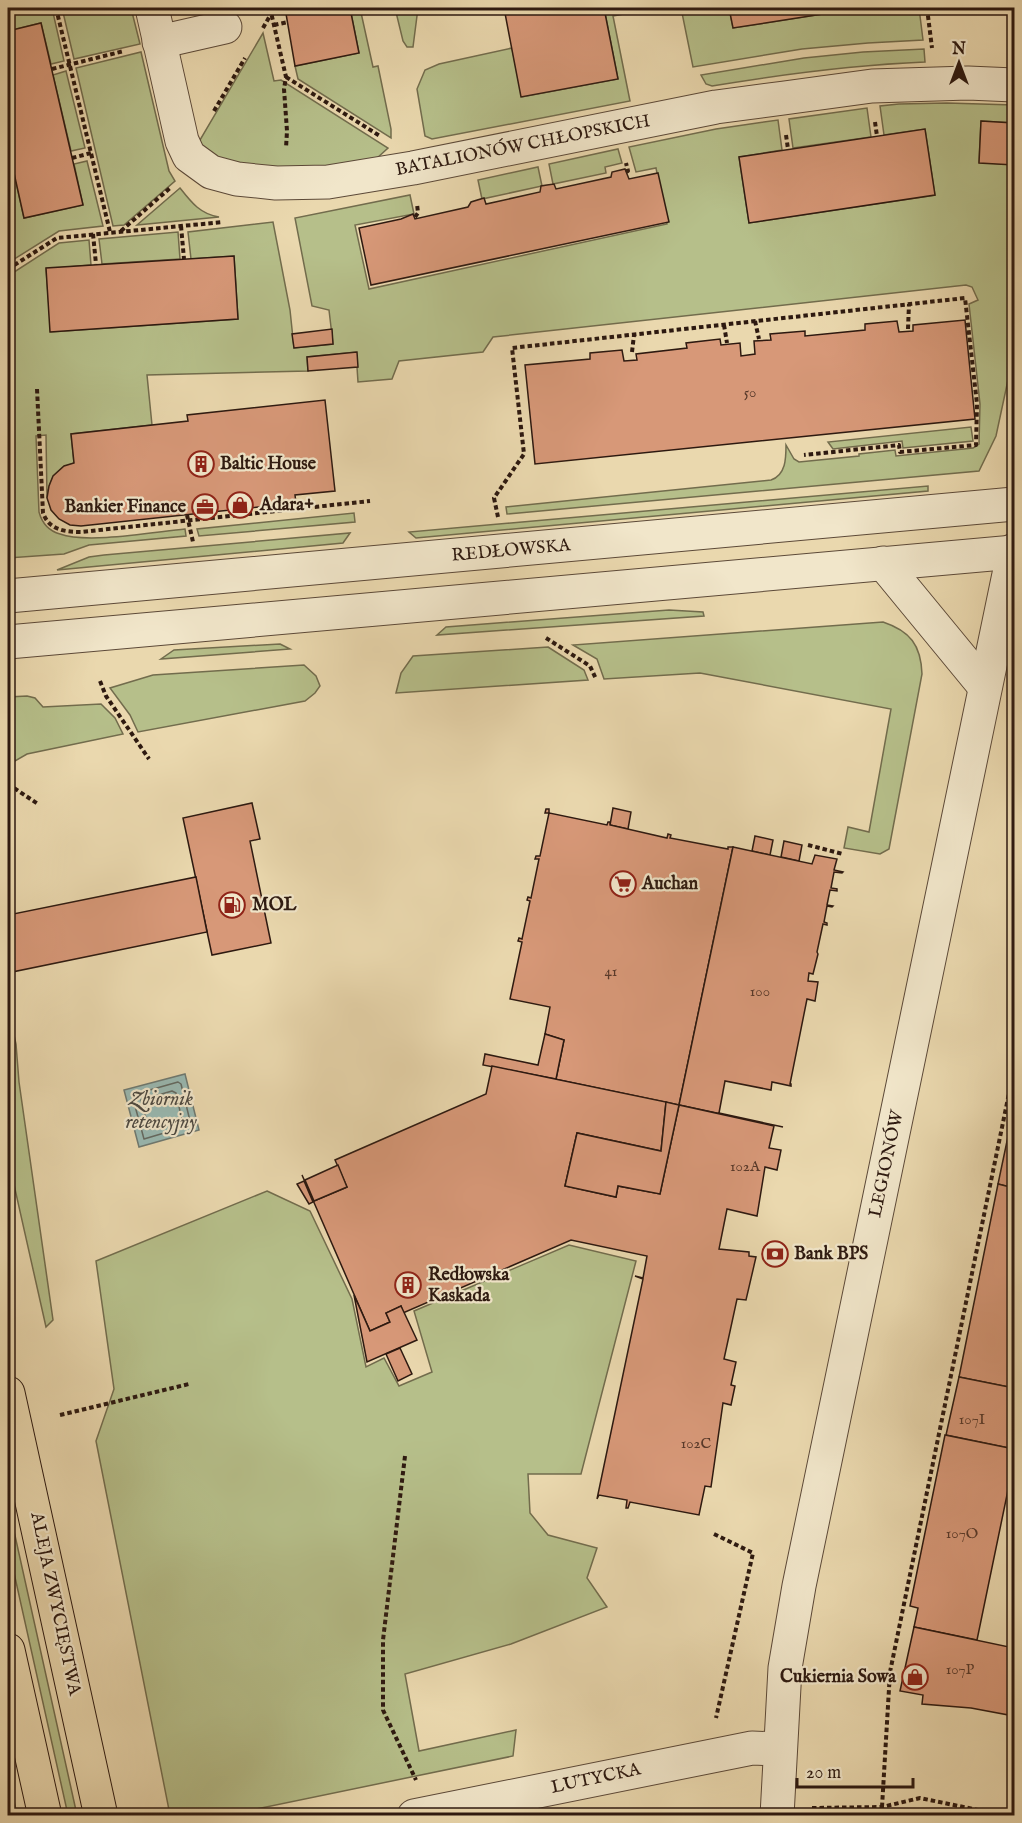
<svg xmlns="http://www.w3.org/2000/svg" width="1022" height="1823" viewBox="0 0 1022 1823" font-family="'IM FELL English',serif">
	<rect width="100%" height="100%" fill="#ead8ae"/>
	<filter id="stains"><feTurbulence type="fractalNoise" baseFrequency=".00333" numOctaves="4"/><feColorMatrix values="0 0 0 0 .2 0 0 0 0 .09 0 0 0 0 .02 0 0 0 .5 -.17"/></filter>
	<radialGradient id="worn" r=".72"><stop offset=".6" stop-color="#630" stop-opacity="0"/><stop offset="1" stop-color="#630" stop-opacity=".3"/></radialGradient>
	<g fill="#b6bf8a" stroke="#726c4d" stroke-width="1.5">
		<polygon points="8,8 52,8 64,61 51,64 41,23 8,31"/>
		<polygon points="62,8 131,8 140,44 74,59"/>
		<polygon points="202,8 249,8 244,12 205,21"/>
		<polygon points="350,8 360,8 373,67 378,66 391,129 391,138 298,79 295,66 359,53"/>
		<polygon points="395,8 418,8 413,47 407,47 403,41"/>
		<polygon points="604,8 656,8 613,16 630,101 432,139 425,136 417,89 425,70 439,64 512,48 522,97 618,79"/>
		<polygon points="681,8 729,8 733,28 861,8 919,8 923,40 868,43 802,49 693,67"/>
		<polygon points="263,33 274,81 281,80 388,148 376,159 368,163 272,170 217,159 197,145"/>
		<path d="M924,49l1,13c-73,3 -141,12 -213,24l-6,-2 -5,-9 103,-17 59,-6z"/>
		<polygon points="141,52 169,171 175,181 124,225 113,226 76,68"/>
		<polygon points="66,71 85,148 71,151 53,75"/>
		<path d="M947,103l67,2v18l-33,-2 -2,41 35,3v187l-18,84 -17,35 -472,43 -1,-7 265,-27c15,-5 15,-22 15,-35l8,14 5,3 60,-6v-2l36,-4 1,6 77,-8 6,-4 1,-40 -11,-100 9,-4 -6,-13 -6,-2 -473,52 -10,15 -84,9 -7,18 -34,3 -2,-30 -49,5 1,14 -161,4 5,50 -81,9 3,29c-18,6 -25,16 -27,35l-1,-63 -10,1 3,76c3,11 10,19 21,22 28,10 94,-2 125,-5l1,7 -97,9 -25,9 -56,4v-282l51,-33 30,-3 2,25 -45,4 5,63 187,-13 -4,-63 -43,3 -3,-27 85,-10 17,88 4,38 39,-4 -4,-34 -17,-4 -17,-88 115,-23 4,19 -59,11 14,64 298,-65 -11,-56 -20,4 -7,-25 87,-18 62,-9 4,30 -43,7 10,66 186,-28 -10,-66 -41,6 -4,-29 19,-2z"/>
		<polygon points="867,108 871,137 793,148 789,119"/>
		<polygon points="8,146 24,218 83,205 74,164 87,161 103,226 59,231 8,263"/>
		<polygon points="618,149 622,163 605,167 606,173 553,184 549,164"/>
		<polygon points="538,167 542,186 482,199 478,180"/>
		<path d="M180,188c11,14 20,26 39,29l-82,8z"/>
		<polygon points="178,232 180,259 102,264 99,239"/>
		<polygon points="971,427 973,441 903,448 902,441 833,449 828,442"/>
		<polygon points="928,486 928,491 416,538 409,532"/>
		<polygon points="354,513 355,522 199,536 197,529"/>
		<polygon points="350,533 343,543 57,570 89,557 104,555"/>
		<polygon points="669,610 703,612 704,616 437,635 446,627"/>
		<path d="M883,622c27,9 38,23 39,52l-33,175 -9,5 -36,-6 4,-21 21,5 22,-123 -191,-36 -96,6 -7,-20 -24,-14z"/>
		<polygon points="280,644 290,649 161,659 174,650"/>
		<polygon points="548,647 584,670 588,680 396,693 401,673 413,656"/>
		<polygon points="304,665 316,676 320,686 315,693 305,701 138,732 130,715 110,688 153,675"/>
		<polygon points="27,696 35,698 43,707 101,704 115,718 123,734 27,754 8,765 8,697"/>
		<polygon points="8,1008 16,1044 19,1082 53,1320 46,1327 8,1158"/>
		<polygon points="267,1191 310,1211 352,1299 366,1367 384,1358 399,1386 432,1372 414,1311 569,1245 636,1261 581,1474 528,1474 530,1513 548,1535 597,1548 587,1578 607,1607 511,1644 405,1674 419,1751 516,1730 513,1756 227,1815 170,1815 96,1441 114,1389 96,1261"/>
		<polygon points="8,1504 77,1815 68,1815 8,1546"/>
		<polygon points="8,1772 17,1815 8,1815"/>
	</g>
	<polygon fill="#99b9b2" stroke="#6e7971" stroke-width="1.5" points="185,1074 199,1130 139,1147 124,1090"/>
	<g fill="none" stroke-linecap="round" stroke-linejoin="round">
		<g stroke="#636961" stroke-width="1.5">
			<polygon points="178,1082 181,1084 191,1125 144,1139 132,1095"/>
			<polygon points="172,1091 176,1093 182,1120 149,1129 141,1100"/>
		</g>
	</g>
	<g fill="#d79878" stroke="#2d1910" stroke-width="1.5">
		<polygon points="285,8 350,8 359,53 295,66"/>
		<polygon points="504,8 578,8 579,13 604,8 618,79 521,97"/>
		<polygon points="578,8 607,8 579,13"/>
		<polygon points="729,8 861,8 733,28"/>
		<polygon points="41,23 83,205 24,218 8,146 8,31"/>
		<polygon points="981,121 1014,123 1014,165 979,163"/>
		<polygon points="925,129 935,195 749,223 739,157"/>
		<polygon points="625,169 629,179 658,173 669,222 371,285 359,228 401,219 413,214 415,219 468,207 471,202 484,198 486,204 540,192 541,186 547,185 554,184 556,189 611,177 612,172"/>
		<polygon points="234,256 238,319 50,332 46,268"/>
		<polygon points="965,320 975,419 535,464 525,365 590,359 590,353 622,350 624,361 637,360 636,354 687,348 686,343 720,339 721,345 740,343 741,356 755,354 754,341 771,340 770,334 805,331 805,336 865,330 865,324 897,321 899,332 913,331 913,325"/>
		<polygon points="332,329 333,344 294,348 292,334"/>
		<polygon points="357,352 358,367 308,371 307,357"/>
		<polygon points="325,400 335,491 295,495 296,503 81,526 70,525 59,519 51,510 47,498 49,486 53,476 64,466 74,463 71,434 188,421 187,415"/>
		<polygon points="252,803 260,839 250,841 271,943 212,955 183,818"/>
		<polygon points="613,808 631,812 628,829 610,825"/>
		<polygon points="546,809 549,809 549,813 607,825 608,822 610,822 610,825 667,838 668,834 671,835 670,838 728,849 728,847 733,847 679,1105 492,1066 556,1079 564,1040 545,1034 550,1007 510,999 522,942 518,941 519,938 522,939 530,901 527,900 528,897 531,898 539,859 535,859 536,856 540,856 549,813 545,813"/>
		<polygon points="755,836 773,840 770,855 752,851"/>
		<polygon points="784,841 802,845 799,861 781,857"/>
		<polygon points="733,847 812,864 815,855 837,859 834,870 843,872 842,873 834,872 831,888 837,889 837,891 830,890 827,905 833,906 832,907 827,906 824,922 827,923 827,925 823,924 817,952 818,954 813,974 809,973 808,981 818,982 815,1001 807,999 790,1084 791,1084 791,1086 772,1082 771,1090 725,1081 719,1113 783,1127 679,1105"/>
		<polygon points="196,877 207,932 12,972 8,951 8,915"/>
		<polygon points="545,1034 564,1040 556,1079 483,1065 485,1054 538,1065"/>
		<polygon points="492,1066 666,1102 661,1151 577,1133 565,1186 616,1197 618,1186 660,1194 679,1105 774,1126 769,1148 781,1150 777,1170 765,1167 757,1216 727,1209 719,1249 749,1252 749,1256 756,1257 746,1300 737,1299 724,1359 736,1362 731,1385 735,1386 731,1405 723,1403 711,1487 705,1486 699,1515 630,1502 628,1508 626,1508 627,1500 599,1495 597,1499 643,1279 635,1276 643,1278 647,1256 571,1240 403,1313 401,1306 386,1313 390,1322 370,1331 302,1175 314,1201 347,1187 335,1160 486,1094"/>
		<polygon points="666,1102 679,1105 660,1194 618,1186 616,1197 565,1186 577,1133 661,1151"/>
		<polygon points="1011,1122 1014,1122 1014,1188 998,1184"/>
		<polygon points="338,1165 347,1187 314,1201 305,1180"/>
		<polygon points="304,1181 313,1202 309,1204 297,1184"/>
		<polygon points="998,1184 1014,1188 1014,1388 959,1377"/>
		<polygon points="354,1295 370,1331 390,1322 386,1313 401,1306 417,1340 367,1362"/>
		<polygon points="400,1348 412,1374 398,1381 386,1354"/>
		<polygon points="959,1377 1014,1388 1014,1449 946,1435"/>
		<polygon points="945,1435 1014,1449 1014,1461 977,1640 914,1627 918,1608 910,1606"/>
		<polygon points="914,1627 1014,1648 1014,1716 971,1708 922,1704 923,1695 900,1691"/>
	</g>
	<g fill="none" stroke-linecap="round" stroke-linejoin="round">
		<g stroke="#5c4938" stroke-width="35">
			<g id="minor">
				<polyline points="152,8 182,141 189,156 211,172 237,179 276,183 328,182 413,168 716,107 784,98 872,86 968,83 1014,85"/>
				<polyline points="159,42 225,27"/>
				<polyline points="883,563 985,687"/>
				<polyline points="8,596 1014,504"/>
				<polyline points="8,642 1014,552"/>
				<polyline points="414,1816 752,1748 780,1749"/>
				<polyline points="777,1816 785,1668 799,1586 1014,550"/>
			</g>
		</g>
		<g stroke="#2d1910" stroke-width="35">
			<g id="major">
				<polyline points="8,1393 101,1816"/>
				<polyline points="8,1650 45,1816"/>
			</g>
		</g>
		<g stroke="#2d1910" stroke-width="4" stroke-dasharray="4.5 3" stroke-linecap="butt">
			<polyline points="56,8 110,232"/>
			<polyline points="270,8 286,77 284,89 287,131 286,148"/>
			<polyline points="927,8 932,48"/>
			<polyline points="274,25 288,22"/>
			<polyline points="263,28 271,14"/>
			<polyline points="52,69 124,51"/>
			<polyline points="286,77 380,136"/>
			<polyline points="214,111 245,58"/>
			<polyline points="875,122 877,136"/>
			<polyline points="786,135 788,149"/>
			<polyline points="72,158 91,153"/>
			<polyline points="626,172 628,171 626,163"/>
			<polyline points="415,217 418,213 417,204"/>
			<polyline points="181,226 184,259"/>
			<polyline points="121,231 170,188"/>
			<polyline points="93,234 96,264"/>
			<polyline points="8,269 57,238 223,222"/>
			<polyline points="755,321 759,339"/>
			<polyline points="724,325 727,343"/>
			<polyline points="908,329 909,304"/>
			<polyline points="632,352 634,335"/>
			<path d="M37,389l6,124c6,17 22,19 38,19l289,-31"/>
			<polyline points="187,515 193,542"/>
			<polyline points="498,517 494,498 524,454 512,348 965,298 977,404 976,445 900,452 899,445 804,455"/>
			<polyline points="546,638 590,666 596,679"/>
			<polyline points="100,681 106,696 149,759"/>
			<polyline points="8,784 38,804"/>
			<polyline points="808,845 843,854"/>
			<polyline points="60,1415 189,1384"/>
			<polyline points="405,1456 383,1640 383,1710 416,1780"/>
			<polyline points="714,1534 753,1553 716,1718"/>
			<polyline points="882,1807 890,1672 1014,1069"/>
			<polyline points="812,1808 882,1807 920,1798 1007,1816"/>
		</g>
		<use href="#minor" stroke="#f1e6ca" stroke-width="33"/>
		<use href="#major" stroke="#ead8ae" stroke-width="33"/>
	</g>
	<defs>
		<g id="building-ring" transform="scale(1.35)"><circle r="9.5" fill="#f1e6ca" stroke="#8f2418" stroke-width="1.5"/><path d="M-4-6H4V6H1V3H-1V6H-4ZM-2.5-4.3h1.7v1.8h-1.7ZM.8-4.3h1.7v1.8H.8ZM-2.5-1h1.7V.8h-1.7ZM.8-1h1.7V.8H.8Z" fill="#8f2418"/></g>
		<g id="shop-ring" transform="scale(1.35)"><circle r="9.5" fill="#f1e6ca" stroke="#8f2418" stroke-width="1.5"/><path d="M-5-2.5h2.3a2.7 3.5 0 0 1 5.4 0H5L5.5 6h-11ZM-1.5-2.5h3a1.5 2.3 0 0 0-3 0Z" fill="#8f2418"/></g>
		<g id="office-ring" transform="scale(1.35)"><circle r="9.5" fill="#f1e6ca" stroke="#8f2418" stroke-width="1.5"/><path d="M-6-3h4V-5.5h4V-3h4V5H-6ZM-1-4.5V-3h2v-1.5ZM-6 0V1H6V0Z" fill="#8f2418"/></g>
		<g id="supermarket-ring" transform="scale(1.35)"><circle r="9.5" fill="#f1e6ca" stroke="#8f2418" stroke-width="1.5"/><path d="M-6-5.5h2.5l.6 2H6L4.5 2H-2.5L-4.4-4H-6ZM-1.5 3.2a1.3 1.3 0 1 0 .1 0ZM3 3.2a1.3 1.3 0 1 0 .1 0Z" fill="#8f2418"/></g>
		<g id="fuel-ring" transform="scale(1.35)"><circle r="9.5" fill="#f1e6ca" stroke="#8f2418" stroke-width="1.5"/><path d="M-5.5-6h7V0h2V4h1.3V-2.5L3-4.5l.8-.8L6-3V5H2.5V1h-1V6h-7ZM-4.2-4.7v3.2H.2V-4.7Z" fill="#8f2418"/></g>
		<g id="bank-ring" transform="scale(1.35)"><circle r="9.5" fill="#f1e6ca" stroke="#8f2418" stroke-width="1.5"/><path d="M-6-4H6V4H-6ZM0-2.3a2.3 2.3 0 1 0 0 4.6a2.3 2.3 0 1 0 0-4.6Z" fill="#8f2418"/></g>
	</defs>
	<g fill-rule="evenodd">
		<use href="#building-ring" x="201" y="464"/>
		<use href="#shop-ring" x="240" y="505"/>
		<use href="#office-ring" x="205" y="507"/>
		<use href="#supermarket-ring" x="623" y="884"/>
		<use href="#fuel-ring" x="232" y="905"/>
		<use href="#bank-ring" x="775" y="1254"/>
		<use href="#building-ring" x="408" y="1285"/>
		<use href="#shop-ring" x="915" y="1677"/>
	</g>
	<g text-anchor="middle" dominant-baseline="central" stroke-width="4.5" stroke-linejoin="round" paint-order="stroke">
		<g font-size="15" fill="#58392a">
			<text x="750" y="392">50</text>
			<text x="611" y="971">41</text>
			<text x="760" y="991">100</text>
			<text x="745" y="1166">102A</text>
			<text x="972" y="1419">107I</text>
			<text x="696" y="1443">102C</text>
			<text x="962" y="1533">107O</text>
			<text x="960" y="1669">107P</text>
		</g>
		<g font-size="18" fill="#2d1910" stroke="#f1e6ca">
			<text transform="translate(523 146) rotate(-11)">BATALIONÓW CHŁOPSKICH</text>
			<text transform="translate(511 551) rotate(-5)">REDŁOWSKA</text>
			<text transform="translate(887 1164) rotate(-78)">LEGIONÓW</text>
			<text transform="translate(55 1604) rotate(78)">ALEJA ZWYCIĘSTWA</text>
			<text transform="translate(596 1779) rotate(-12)">LUTYCKA</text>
		</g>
		<g font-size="18" font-weight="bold" fill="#2d1910" stroke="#f1e6ca" text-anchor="start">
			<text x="220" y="464">Baltic House</text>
			<text x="260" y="505">Adara+</text>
			<text x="186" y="507" text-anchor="end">Bankier Finance</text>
			<text x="642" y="884">Auchan</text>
			<text x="252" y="905">MOL</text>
			<text x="794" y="1254">Bank BPS</text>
			<text x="428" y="1275">Redłowska<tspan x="428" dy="21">Kaskada</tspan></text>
			<text x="896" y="1677" text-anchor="end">Cukiernia Sowa</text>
		</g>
		<g font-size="20" font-style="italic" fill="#4d4941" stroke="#f1e6ca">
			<text x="161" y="1099">Zbiornik<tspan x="161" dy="23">retencyjny</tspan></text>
		</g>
	</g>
	<rect width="1022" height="1823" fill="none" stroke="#ead8ae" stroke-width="30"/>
	<rect x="9" y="9" width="1004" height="1805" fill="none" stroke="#2d1910" stroke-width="3"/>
	<rect x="15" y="15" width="992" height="1793" fill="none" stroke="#2d1910" stroke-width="1.5"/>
	<g transform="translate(959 63)" stroke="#f1e6ca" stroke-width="4.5" paint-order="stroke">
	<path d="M0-4.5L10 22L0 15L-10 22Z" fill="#2d1910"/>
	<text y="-9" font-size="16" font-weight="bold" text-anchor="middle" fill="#2d1910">N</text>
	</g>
	<path d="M797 1778v9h116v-9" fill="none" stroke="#2d1910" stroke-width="3"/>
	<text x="806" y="1778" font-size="18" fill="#2d1910" stroke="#f1e6ca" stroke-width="4.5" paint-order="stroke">20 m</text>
	<rect width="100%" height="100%" filter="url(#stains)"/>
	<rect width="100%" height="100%" fill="url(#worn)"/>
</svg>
